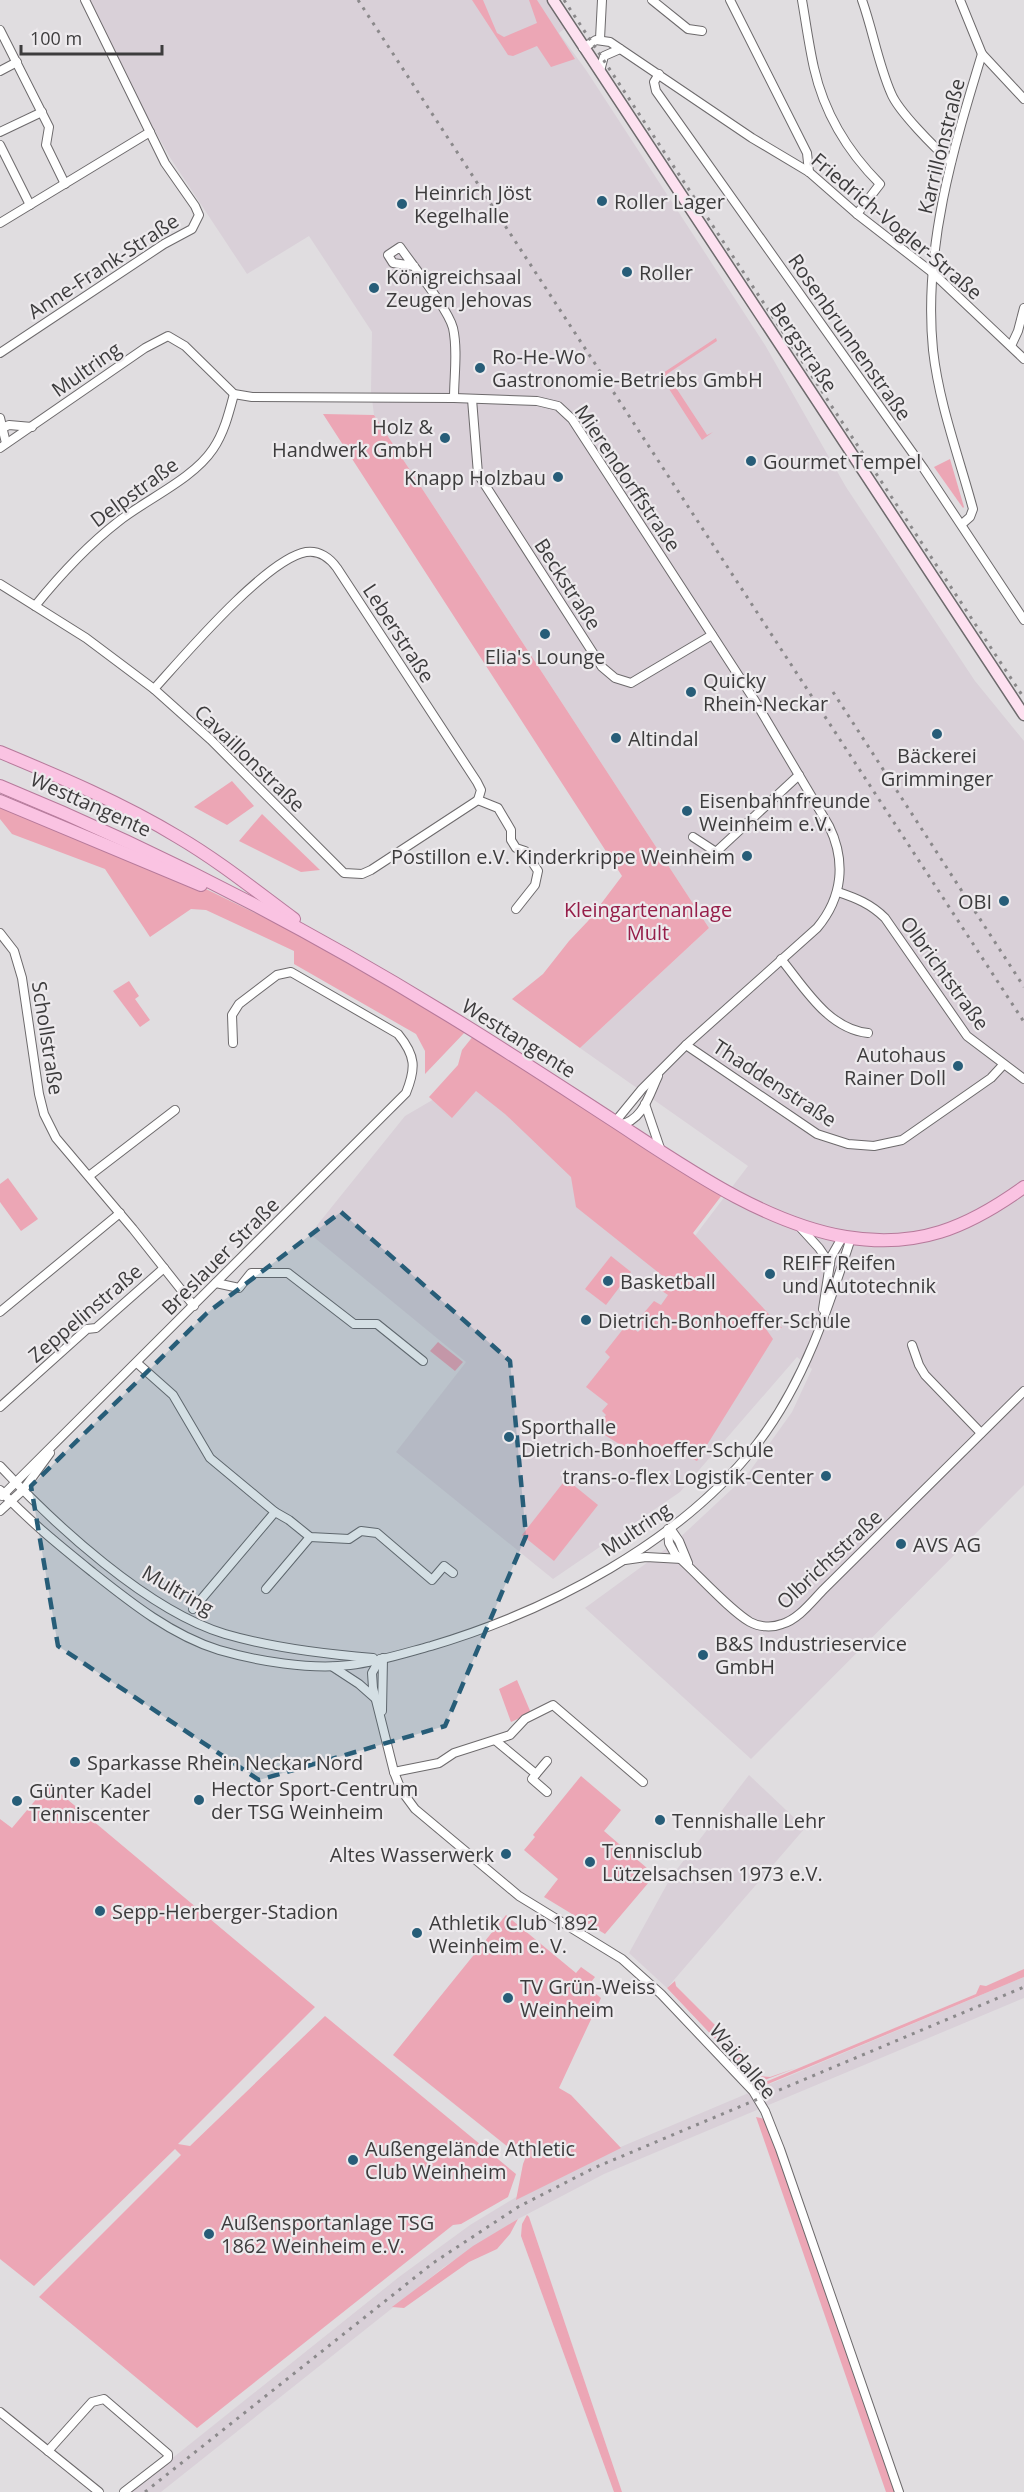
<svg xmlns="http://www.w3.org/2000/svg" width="1024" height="2492" viewBox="0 0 1024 2492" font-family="'Open Sans',sans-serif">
	<rect width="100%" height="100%" fill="#e0dde0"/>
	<g fill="#d9d0d8">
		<polygon points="86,0 552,0 568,26 559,33 586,70 765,345 846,487 975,681 1024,741 1024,1485 751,1759 585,1608 674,1543 747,1475 792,1412 812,1369 797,1357 680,1492 553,1579 396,1452 466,1362 310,1234 405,1116 465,1081 694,1237 748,1166 580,1048 709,928 374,415 371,391 372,332 309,236 247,274 171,159 117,64"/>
		<polygon points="749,1775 805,1828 667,1988 629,1953 671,1877"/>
		<polygon points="1024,1977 1024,1998 604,2174 518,2219 444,2267 161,2492 130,2492 399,2277 470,2225 518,2196 604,2154"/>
	</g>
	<g fill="#eca6b5">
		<polygon points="472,0 483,0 497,33 504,37 537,23 529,0 537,0 575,59 551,67 537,46 513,56 508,55"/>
		<polygon points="716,338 717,341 667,374 707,435 713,432 702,440 660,375"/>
		<polygon points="323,414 374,415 709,928 580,1048 512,999 543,974 569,941 588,921 622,876"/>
		<polygon points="950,459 964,507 963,508 934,467"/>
		<polygon points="232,781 254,806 227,825 194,807"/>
		<polygon points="0,803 208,890 286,928 466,1031 425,1074 425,1051 416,1034 294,964 294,951 206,910 191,909 150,937 105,869 12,834 0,819"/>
		<polygon points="262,814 320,870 301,872 239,841"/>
		<polygon points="129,981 139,996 135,999 150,1020 140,1027 113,991"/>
		<polygon points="474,1035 657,1157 722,1195 693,1233 782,1328 766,1329 773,1339 697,1461 677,1452 653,1448 624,1447 595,1429 606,1415 602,1411 608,1404 586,1387 610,1357 605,1352 627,1324 638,1332 642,1327 636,1322 654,1301 661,1305 668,1295 662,1291 669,1281 576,1207 571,1177 505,1114 476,1091 452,1118 429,1097 458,1065 462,1050"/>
		<polygon points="8,1178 38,1219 21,1231 0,1202 0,1184"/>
		<polygon points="611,1256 631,1272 606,1305 585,1289"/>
		<polygon points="438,1342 463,1362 455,1371 430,1351"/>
		<polygon points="566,1479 598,1505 554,1561 522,1535"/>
		<polygon points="517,1680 531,1713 511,1722 499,1689"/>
		<polygon points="581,1776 621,1810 604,1831 655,1875 605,1934 544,1897 558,1879 524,1850 535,1837 533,1835"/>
		<polygon points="49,1784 315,2007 178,2144 190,2146 325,2016 516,2174 508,2197 461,2224 453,2225 197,2428 39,2297 181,2155 175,2149 34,2286 0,2259 0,1819 12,1828"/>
		<polygon points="506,1915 576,1973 581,1967 595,1977 587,1987 601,1998 559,2088 571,2095 621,2148 516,2200 523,2164 529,2149 519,2151 508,2147 393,2055"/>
		<polygon points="1024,1969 1024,1977 761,2087 763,2083 976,1994 980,1985 986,1986"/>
		<polygon points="675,1981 676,1986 741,2051 760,2076 770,2077 796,2068 757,2083 667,1988"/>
		<polygon points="756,2117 765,2119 896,2492 886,2492"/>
		<polygon points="527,2215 529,2217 622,2492 614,2492 521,2236 522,2224"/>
		<polygon points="518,2219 510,2234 497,2249 469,2262 404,2308 392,2307 473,2246"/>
	</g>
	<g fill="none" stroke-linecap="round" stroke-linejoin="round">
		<g stroke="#6d6a6c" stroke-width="10">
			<g id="street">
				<polyline points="652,0 688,29 702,31"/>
				<polyline points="730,0 807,153 809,172"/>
				<path d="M802,0c4,23 7,46 12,68 10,44 34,84 66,116l-23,30"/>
				<path d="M862,0c11,31 16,63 29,93 7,18 44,55 60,69"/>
				<polyline points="960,0 982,54 1024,99"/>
				<polyline points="0,30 49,127 46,145 65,184"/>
				<polyline points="600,39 602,0"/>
				<polyline points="583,48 596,40 610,42 752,138 809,172 857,214 933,273 1024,359"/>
				<polyline points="0,71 17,62"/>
				<polyline points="600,71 604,56 620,49"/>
				<polyline points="659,74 654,82 656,91 924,469 1024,620"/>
				<polyline points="0,132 42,112"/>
				<polyline points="0,145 30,205"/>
				<polyline points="0,223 150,132"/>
				<path d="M414,266l-21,-3 -5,-8 12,-8c13,19 48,62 53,81 5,22 1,48 1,70"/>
				<polyline points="1011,346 1018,331 1024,308"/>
				<polyline points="0,353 164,244 192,229 199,215 195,206 165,163 85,0"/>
				<polyline points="472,399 478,474 602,667 615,678 631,683 712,635"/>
				<polyline points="0,418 6,443"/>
				<polyline points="0,429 9,425 32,427"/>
				<path d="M0,448l145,-100 23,-12 17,10 49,48 18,3 202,1 83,3 21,5 14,13 183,282 74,125c17,35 14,71 -12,102l-131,117 -44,44 -27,33"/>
				<path d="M962,524l8,-7 3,-8c-14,-52 -34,-105 -40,-159 -10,-101 20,-201 49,-296"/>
				<polyline points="0,584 86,638 154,689 211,740 344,873 362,874 371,870 478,800"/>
				<path d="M35,606c25,-31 53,-61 84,-85 28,-22 74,-42 94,-72 11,-16 16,-36 21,-55"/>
				<path d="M154,689c29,-32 112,-130 152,-137 13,-2 24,6 31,16l140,214 4,8 -3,10"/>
				<polyline points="478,800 498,808 511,830 511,840 516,848 525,851 538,871 535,885 516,909"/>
				<polyline points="693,837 716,852 799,775"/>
				<path d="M838,892c18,6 33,12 47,26l82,118 57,43"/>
				<polyline points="0,933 14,951 22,978 39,1094 44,1114 56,1138 133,1229 194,1306"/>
				<path d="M781,959c23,28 47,70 87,74"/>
				<polyline points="686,1045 817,1134 848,1144 874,1146 902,1140 991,1078 1003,1065"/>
				<polyline points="645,1104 661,1151"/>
				<path d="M619,1125c24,-4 30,-30 39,-49"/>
				<polyline points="89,1176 175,1110"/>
				<polyline points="798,1225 819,1248 830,1264"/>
				<polyline points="216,1283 239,1288 251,1273 288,1273 354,1324 377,1324 423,1361"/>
				<polyline points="823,1309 831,1257 843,1236"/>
				<polyline points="0,1312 120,1213"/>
				<polyline points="912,1345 919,1365 925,1375 981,1433"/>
				<polyline points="137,1363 173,1395 210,1458 275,1512 289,1520 310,1537 349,1539 361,1531 377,1533 432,1580 444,1566 453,1573"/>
				<polyline points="0,1407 87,1329 96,1328 164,1268"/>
				<path d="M0,1466c54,58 148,145 225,168 48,14 98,20 148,24"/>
				<path d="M0,1490c28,30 60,56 91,81 39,31 80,64 128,79 38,11 91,20 131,15 28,-3 55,-12 81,-19 118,-35 250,-104 326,-202 47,-61 71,-135 94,-206"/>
				<path d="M2,1496l404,-403c10,-25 10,-37 -8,-59l-107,-62 -14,3 -38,29 -7,11 1,28"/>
				<polyline points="0,1511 23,1490 50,1453"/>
				<polyline points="670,1528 679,1541 688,1563"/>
				<path d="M668,1529l1,14 6,11c21,18 53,55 75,68 9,5 22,6 32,2 17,-5 30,-23 42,-35l200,-198"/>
				<polyline points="625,1560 646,1557 682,1559"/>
				<polyline points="266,1589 310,1537"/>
				<polyline points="193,1609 275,1512"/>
				<polyline points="380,1659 372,1673 373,1688 394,1772 401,1790 415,1809 519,1896 622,1959 661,1994 753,2091 765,2111 780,2149 899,2492"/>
				<polyline points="333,1667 359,1684 376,1699"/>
				<polyline points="382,1711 383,1658"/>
				<polyline points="496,1741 536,1774 532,1779 547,1792"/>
				<polyline points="394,1772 439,1763 454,1753 510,1735 525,1719 553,1705 643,1782"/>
				<polyline points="536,1774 547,1761"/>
				<polyline points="0,2412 99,2492"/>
				<polyline points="48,2451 92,2402 104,2399 168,2454 168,2458 124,2492"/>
			</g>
		</g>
		<g stroke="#6d6a6c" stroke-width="13">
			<polyline id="secondary" points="553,0 1024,715"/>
		</g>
		<g stroke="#b67a9b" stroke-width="14">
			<g id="primary">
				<path d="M0,752c60,25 122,51 178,85 41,24 78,54 116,82"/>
				<path d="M0,786c154,63 301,139 443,226 58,35 114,72 171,109 69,45 149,102 232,116 71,12 121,-9 178,-50"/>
				<polyline points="0,801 201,885"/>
			</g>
		</g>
		<use href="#street" stroke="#fff" stroke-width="8"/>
		<use href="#secondary" stroke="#fde1f0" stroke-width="10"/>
		<use href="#primary" stroke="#fac3e2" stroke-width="12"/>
		<g stroke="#8b898b" stroke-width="3" stroke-dasharray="3 6" stroke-linecap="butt">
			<polyline points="358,0 1024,1022"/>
			<polyline points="564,0 1024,698"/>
			<polyline points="833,692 1024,987"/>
			<polyline points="145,2492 433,2263 518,2207 594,2168 1024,1987"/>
		</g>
	</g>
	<path fill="#275d78" fill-opacity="0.2" stroke="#275d78" stroke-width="4.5" stroke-dasharray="12 8" stroke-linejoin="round" d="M341,1212l169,149 16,175 -81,190 -186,54 -201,-134 -27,-160 176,-173z"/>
	<g fill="#275d78" stroke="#edeaed" stroke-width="2">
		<circle cx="602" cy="201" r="6"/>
		<circle cx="402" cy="204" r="6"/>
		<circle cx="627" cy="272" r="6"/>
		<circle cx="374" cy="288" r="6"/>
		<circle cx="480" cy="368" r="6"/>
		<circle cx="445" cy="438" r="6"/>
		<circle cx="751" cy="461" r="6"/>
		<circle cx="558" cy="477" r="6"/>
		<circle cx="545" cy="634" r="6"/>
		<circle cx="691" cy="692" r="6"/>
		<circle cx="937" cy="734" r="6"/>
		<circle cx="616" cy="738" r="6"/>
		<circle cx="687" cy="811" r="6"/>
		<circle cx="747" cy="856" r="6"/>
		<circle cx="1004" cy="901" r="6"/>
		<circle cx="958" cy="1066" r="6"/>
		<circle cx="770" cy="1274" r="6"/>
		<circle cx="608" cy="1281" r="6"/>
		<circle cx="586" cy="1320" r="6"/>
		<circle cx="509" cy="1437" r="6"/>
		<circle cx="826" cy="1476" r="6"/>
		<circle cx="901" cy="1544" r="6"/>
		<circle cx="703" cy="1655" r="6"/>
		<circle cx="75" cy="1762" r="6"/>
		<circle cx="199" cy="1800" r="6"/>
		<circle cx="17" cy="1801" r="6"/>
		<circle cx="660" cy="1820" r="6"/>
		<circle cx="506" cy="1854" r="6"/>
		<circle cx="590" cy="1862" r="6"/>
		<circle cx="100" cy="1911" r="6"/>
		<circle cx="417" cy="1933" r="6"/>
		<circle cx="508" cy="1998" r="6"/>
		<circle cx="353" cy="2160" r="6"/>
		<circle cx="209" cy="2234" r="6"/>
	</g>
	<g text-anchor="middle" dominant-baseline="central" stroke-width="4.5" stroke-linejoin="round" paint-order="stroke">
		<g font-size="20" fill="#3d3c3d" stroke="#edeaed">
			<text transform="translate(941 146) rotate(-76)">Karrillonstraße</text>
			<text transform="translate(897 226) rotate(40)">Friedrich-Vogler-Straße</text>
			<text transform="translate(103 266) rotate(-33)">Anne-Frank-Straße</text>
			<text transform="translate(850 337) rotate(55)">Rosenbrunnenstraße</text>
			<text transform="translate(804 347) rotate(56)">Bergstraße</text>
			<text transform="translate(86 369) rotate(-35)">Multring</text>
			<text transform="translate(628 478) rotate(56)">Mierendorffstraße</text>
			<text transform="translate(134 492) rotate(-36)">Delpstraße</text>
			<text transform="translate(568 584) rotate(57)">Beckstraße</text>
			<text transform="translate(399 633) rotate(57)">Leberstraße</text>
			<text transform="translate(250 758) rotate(44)">Cavaillonstraße</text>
			<text transform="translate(91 804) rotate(24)">Westtangente</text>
			<text transform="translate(945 973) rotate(54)">Olbrichtstraße</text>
			<text transform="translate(48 1038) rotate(81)">Schollstraße</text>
			<text transform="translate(519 1038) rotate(32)">Westtangente</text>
			<text transform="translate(775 1083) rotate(33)">Thaddenstraße</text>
			<text transform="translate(220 1256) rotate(-45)">Breslauer Straße</text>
			<text transform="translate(85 1313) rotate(-40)">Zeppelinstraße</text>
			<text transform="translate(636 1529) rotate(-34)">Multring</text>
			<text transform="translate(829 1559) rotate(-43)">Olbrichtstraße</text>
			<text transform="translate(178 1590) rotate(30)">Multring</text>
			<text transform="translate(743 2061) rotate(50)">Waidallee</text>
		</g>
		<g font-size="20" fill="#3d3c3d" stroke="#edeaed" text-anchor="start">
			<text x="414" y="192">Heinrich Jöst<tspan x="414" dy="23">Kegelhalle</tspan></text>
			<text x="614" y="201">Roller Lager</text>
			<text x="639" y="272">Roller</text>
			<text x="386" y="276">Königreichsaal<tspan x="386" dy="23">Zeugen Jehovas</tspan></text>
			<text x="492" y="356">Ro-He-Wo<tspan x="492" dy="23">Gastronomie-Betriebs GmbH</tspan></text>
			<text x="433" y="426" text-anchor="end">Holz &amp;<tspan x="433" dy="23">Handwerk GmbH</tspan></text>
			<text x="763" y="461">Gourmet Tempel</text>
			<text x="546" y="477" text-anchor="end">Knapp Holzbau</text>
			<text x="545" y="656" text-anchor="middle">Elia's Lounge</text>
			<text x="703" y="680">Quicky<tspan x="703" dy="23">Rhein-Neckar</tspan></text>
			<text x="628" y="738">Altindal</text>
			<text x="937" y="755" text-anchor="middle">Bäckerei<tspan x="937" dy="23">Grimminger</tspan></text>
			<text x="699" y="800">Eisenbahnfreunde<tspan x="699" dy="23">Weinheim e.V.</tspan></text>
			<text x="735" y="856" text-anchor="end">Postillon e.V. Kinderkrippe Weinheim</text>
			<text x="992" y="901" text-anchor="end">OBI</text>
			<text x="946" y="1054" text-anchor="end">Autohaus<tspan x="946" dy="23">Rainer Doll</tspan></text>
			<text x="782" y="1262">REIFF Reifen<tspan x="782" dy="23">und Autotechnik</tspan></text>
			<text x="620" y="1281">Basketball</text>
			<text x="598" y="1320">Dietrich-Bonhoeffer-Schule</text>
			<text x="521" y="1426">Sporthalle<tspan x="521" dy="23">Dietrich-Bonhoeffer-Schule</tspan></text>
			<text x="814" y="1476" text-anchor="end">trans-o-flex Logistik-Center</text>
			<text x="913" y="1544">AVS AG</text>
			<text x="715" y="1643">B&amp;S Industrieservice<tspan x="715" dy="23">GmbH</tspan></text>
			<text x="87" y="1762">Sparkasse Rhein Neckar Nord</text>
			<text x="211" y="1788">Hector Sport-Centrum<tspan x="211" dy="23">der TSG Weinheim</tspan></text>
			<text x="29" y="1790">Günter Kadel<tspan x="29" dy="23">Tenniscenter</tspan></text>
			<text x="672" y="1820">Tennishalle Lehr</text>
			<text x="602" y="1850">Tennisclub<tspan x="602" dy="23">Lützelsachsen 1973 e.V.</tspan></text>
			<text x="494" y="1854" text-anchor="end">Altes Wasserwerk</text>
			<text x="112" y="1911">Sepp-Herberger-Stadion</text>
			<text x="429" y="1922">Athletik Club 1892<tspan x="429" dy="23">Weinheim e. V.</tspan></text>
			<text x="520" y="1986">TV Grün-Weiss<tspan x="520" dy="23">Weinheim</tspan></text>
			<text x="365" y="2148">Außengelände Athletic<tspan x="365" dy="23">Club Weinheim</tspan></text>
			<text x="221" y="2222">Außensportanlage TSG<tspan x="221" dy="23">1862 Weinheim e.V.</tspan></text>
		</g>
		<g font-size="20" fill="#951e49" stroke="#edeaed">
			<text x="648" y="909">Kleingartenanlage<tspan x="648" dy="23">Mult</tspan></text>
		</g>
	</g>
	<path d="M21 45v9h141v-9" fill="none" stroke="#3d3c3d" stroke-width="3"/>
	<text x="30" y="45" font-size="18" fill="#3d3c3d" stroke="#edeaed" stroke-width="4.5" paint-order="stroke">100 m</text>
</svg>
